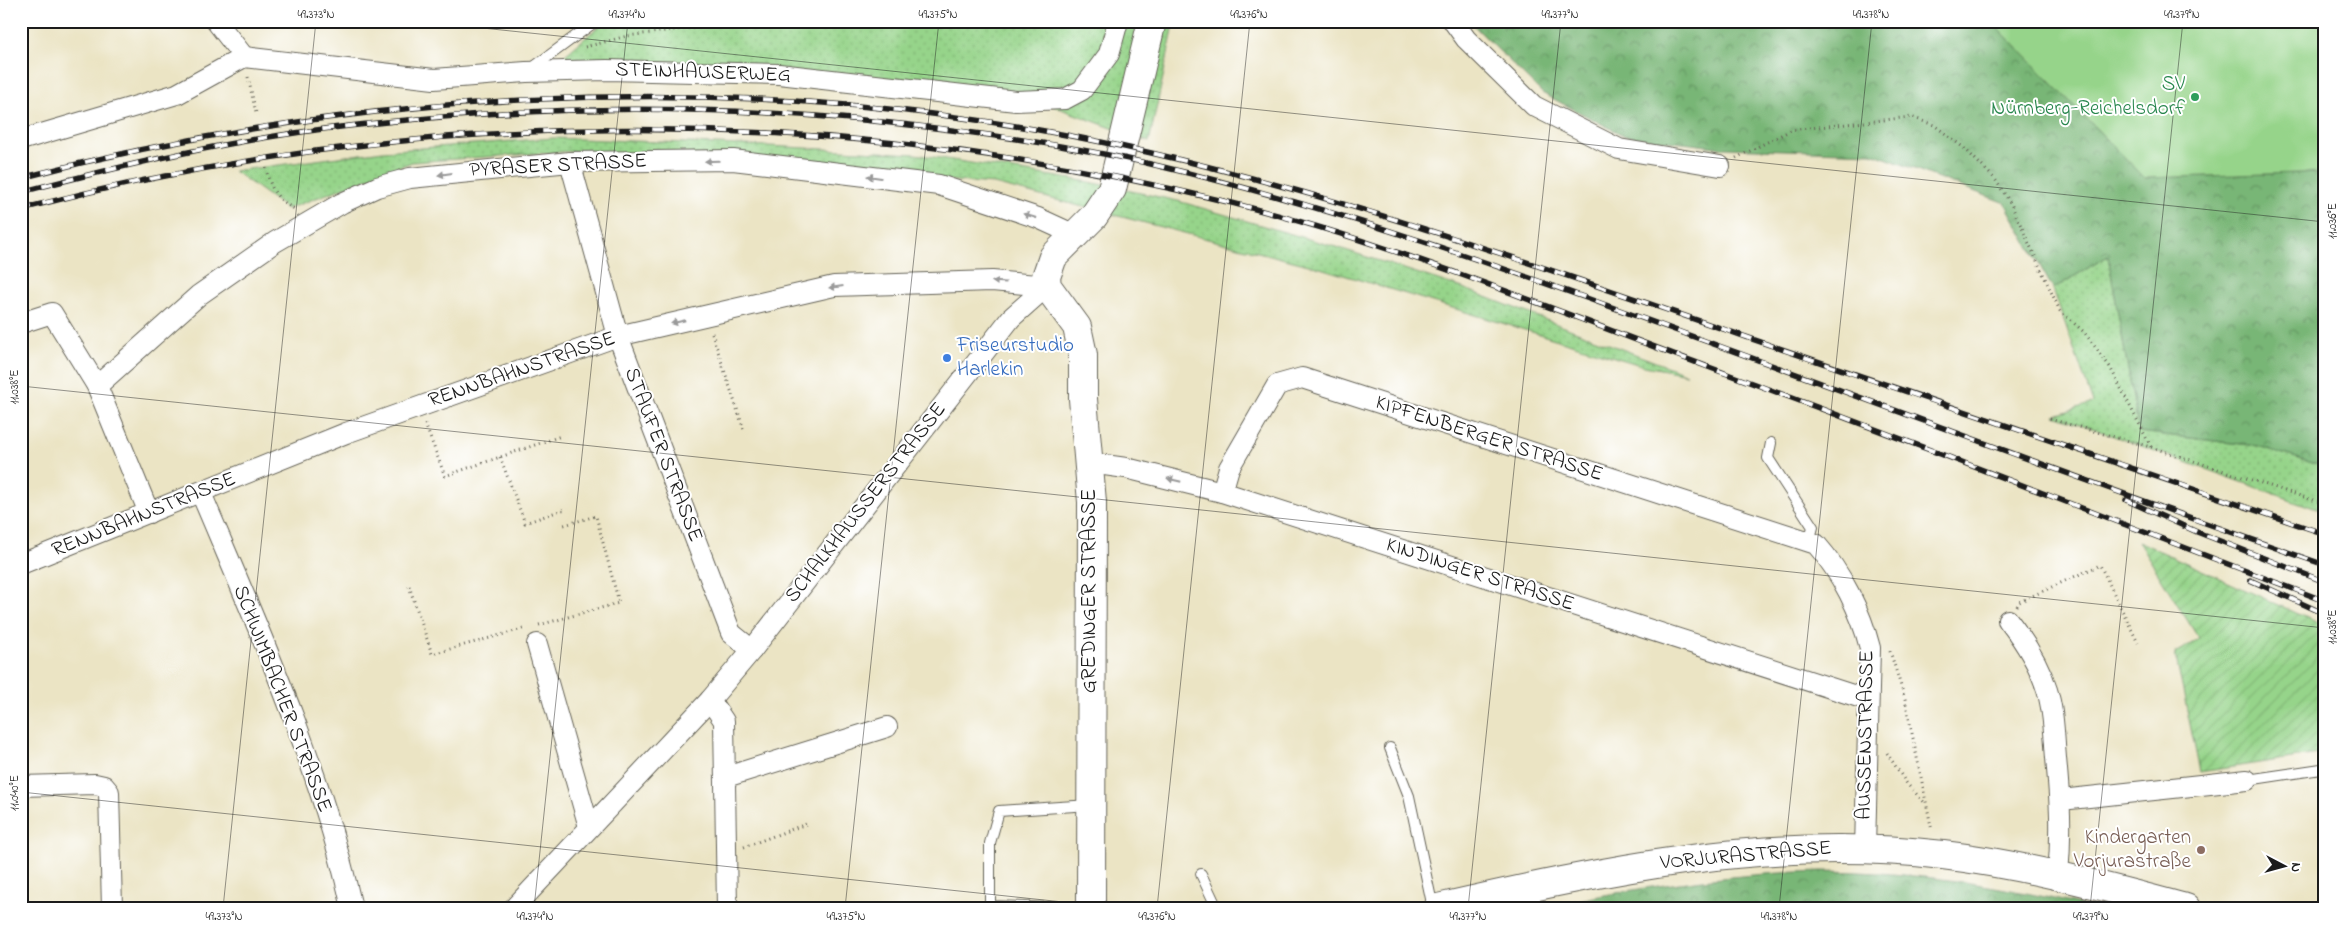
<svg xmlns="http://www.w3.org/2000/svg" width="2346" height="929" viewBox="0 0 2346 929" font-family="'Indie Flower',sans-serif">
	<defs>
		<pattern id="grass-dots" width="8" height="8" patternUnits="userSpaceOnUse" patternTransform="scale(1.25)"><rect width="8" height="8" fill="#96d48a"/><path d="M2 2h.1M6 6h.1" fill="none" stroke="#81b576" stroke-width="1.8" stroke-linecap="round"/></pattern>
		<pattern id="forest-crowns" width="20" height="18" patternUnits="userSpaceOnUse" patternTransform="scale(1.25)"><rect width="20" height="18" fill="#78b676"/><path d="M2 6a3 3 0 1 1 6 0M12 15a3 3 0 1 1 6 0" fill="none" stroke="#629360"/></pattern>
		<pattern id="garden-furrows" width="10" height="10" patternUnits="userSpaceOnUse" patternTransform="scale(1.25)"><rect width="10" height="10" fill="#96d48a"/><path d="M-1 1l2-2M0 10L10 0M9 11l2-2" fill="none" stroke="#81b576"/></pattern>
	</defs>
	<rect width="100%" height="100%" fill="#fff"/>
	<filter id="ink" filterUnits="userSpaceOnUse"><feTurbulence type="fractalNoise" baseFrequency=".02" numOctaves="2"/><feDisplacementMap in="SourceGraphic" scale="10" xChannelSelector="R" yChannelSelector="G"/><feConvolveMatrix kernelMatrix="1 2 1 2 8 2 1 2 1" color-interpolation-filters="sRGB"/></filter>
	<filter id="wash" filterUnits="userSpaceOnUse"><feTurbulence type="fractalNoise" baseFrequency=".0096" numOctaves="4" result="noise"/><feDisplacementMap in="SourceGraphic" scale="20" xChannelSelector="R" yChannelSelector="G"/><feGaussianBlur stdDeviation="1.12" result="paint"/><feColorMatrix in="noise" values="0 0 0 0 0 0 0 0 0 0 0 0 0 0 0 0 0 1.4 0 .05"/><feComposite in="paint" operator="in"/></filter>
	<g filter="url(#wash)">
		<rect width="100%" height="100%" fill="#ebe4c4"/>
		<g fill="url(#grass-dots)" stroke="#597853">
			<polygon points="605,21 1175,21 1149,142 1053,106 848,83 550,68"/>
			<polygon points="553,138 769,146 915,154 1089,182 1178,201 1336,247 1460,287 1687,374 1644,366 1320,268 994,184 574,151 412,162 287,209 234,171 383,151"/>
			<polygon points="2108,256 2139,432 2258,446 2325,467 2325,512 2055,415 2093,403 2053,289"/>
		</g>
		<g fill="url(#forest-crowns)" stroke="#4a6949">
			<polygon points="1469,21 1991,21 2145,178 2325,172 2325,467 2258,446 2139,432 2108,256 2053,289 2005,203 1872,153 1724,148 1625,136 1542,93"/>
			<path d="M1822,871c95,1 178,14 270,37h-550c92,-21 186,-34 280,-37z"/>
		</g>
		<polygon fill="url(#garden-furrows)" stroke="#597853" points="2138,541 2325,626 2325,753 2200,772 2175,653 2199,639"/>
		<polygon fill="#96d48a" stroke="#597853" points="1991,21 2325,21 2325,172 2145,178"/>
	</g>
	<g filter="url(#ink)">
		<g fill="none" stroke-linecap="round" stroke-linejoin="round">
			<g stroke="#646257" stroke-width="12">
				<g id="service">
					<polyline points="531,69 596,21"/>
					<polyline points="1771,443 1768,458 1813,527 1809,542"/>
					<polyline points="1390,748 1409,796 1433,908"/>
					<polyline points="2247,780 2321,769 2325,774"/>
					<polyline points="1201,874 1217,908"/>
					<polyline points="1061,908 990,906 990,843 999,811 1090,805"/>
				</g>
			</g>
			<g stroke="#646257" stroke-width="22">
				<g id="minor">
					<polyline points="216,21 244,57"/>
					<polyline points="1453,21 1466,39 1534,106 1619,149 1720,166"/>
					<polyline points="21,140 177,94 244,57 434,79 526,72 607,70 779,74 1016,101 1065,99 1082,90 1109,54 1118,21"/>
					<polyline points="570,162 618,336 731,633 752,650"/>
					<polyline points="21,323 52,313 97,386 149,513"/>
					<polyline points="97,386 199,295 275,242 342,203 377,187 410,178 570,162 733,160 939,185 1038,218 1075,235"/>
					<polyline points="1090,463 1126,468 1222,492 1868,700"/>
					<path d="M1222,492l7,-24 48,-83 25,-7 514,166c25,28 45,68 54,104l-5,201"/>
					<path d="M201,493c57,135 119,271 151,415"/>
					<polyline points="21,564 346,433 618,336 834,286 992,281 1047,286"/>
					<path d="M2008,620c17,22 31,44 39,70 7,22 7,45 9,68 4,43 6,73 2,117"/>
					<polyline points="537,644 589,827"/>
					<polyline points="710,700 724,721 727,908"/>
					<polyline points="726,777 887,727"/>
					<polyline points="21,786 95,784 104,786 109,792 112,908"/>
					<polyline points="2061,800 2247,780"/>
					<polyline points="514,908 710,700 752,650 1011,318 1047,286"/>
				</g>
			</g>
			<g stroke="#646257" stroke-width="30">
				<g id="secondary">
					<polyline points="1091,908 1092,502 1083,399 1083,355 1077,327 1047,286 1046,277 1053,257 1094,216 1112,189 1152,21"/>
					<path d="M1438,908c166,-38 333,-74 505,-53 83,10 163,32 243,53"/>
				</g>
			</g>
			<g stroke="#646257" stroke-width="3" stroke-dasharray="1 4" stroke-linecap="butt">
				<path d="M857,21c16,9 35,6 51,0"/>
				<polyline points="585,47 627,36 745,21"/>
				<polyline points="248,77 256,113"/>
				<polyline points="1736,158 1791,130 1911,117 1934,125 1964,148 1995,179 2011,204 2060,311 2084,332 2110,367 2151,447"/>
				<path d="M266,168c4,19 10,32 29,41"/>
				<polyline points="712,333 744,430"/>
				<polyline points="2050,419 2151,447 2325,504"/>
				<polyline points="425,424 445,476 561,436"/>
				<polyline points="500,457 525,523 565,509"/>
				<polyline points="409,586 432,654 526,628"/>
				<polyline points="2017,606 2019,602 2100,565 2138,643"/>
				<polyline points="539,625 619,603 596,516 564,525"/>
				<polyline points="1890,651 1905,699 1932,831"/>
				<polyline points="1887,753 1907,784 1924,802"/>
				<polyline points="744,847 806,824"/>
			</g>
			<use href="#service" stroke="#fff" stroke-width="10"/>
			<use href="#minor" stroke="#fff" stroke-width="20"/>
			<use href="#secondary" stroke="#fff" stroke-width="28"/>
			<g stroke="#1c1c1c" stroke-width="5.5">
				<g id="rail">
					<path d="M21,178c327,-86 685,-107 1018,-48 236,42 461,123 687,200 199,69 399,135 599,204"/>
					<path d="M21,192c108,-28 217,-54 328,-66 171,-20 343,-22 514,-6 99,10 199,23 296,46 178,42 352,104 524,167 214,77 427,158 642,232"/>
					<path d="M21,209c399,-104 810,-106 1211,-6 171,43 333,112 498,172 199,73 397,151 595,226"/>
					<polyline points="2126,500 2197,532 2325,582"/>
					<polyline points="2250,580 2325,614"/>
				</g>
			</g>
			<use href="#rail" stroke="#fff" stroke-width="4" stroke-dasharray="11" stroke-linecap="butt"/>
		</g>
		<defs><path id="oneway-solid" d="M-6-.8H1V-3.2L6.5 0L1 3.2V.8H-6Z" transform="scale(1.25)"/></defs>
		<g fill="#999">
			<use href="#oneway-solid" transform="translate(712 161) rotate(179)"/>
			<use href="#oneway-solid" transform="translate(445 174) rotate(172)"/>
			<use href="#oneway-solid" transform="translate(874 177) rotate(-173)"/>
			<use href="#oneway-solid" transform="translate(1030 216) rotate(-163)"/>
			<use href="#oneway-solid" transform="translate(999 282) rotate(-176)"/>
			<use href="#oneway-solid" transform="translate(836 287) rotate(173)"/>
			<use href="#oneway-solid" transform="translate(678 322) rotate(167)"/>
			<use href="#oneway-solid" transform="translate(1174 480) rotate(-166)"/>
		</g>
	</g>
	<path fill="none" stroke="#1c1c1c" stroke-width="1" stroke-opacity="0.45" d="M416,21l1909,201M21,386l2304,242M21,792l1099,116M223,908l93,-887M534,908l94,-887M845,908l94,-887M1157,908l93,-887M1468,908l93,-887M1779,908l93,-887M2090,908l93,-887"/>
	<circle fill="#2e9e5b" stroke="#fff" stroke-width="2" cx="2195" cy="97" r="5"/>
	<circle fill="#3f7fe0" stroke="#fff" stroke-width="2" cx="947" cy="358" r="5"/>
	<circle fill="#8d6e63" stroke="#fff" stroke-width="2" cx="2201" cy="850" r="5"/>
	<g text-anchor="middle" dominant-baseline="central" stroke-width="4" stroke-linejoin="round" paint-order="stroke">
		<g font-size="21" fill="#1c1c1c" stroke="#fff">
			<text transform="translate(703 73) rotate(2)">STEINHAUSERWEG</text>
			<text transform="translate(558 166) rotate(-3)">PYRASER STRASSE</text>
			<text transform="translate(522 370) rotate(-19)">RENNBAHNSTRASSE</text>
			<text transform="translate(1489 439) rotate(18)">KIPFENBERGER STRASSE</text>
			<text transform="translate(663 455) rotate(69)">STAUFER STRASSE</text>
			<text transform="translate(866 503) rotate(-52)">SCHALKHAUSSERSTRASSE</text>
			<text transform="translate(144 515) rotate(-22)">RENNBAHNSTRASSE</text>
			<text transform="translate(1480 575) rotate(18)">KINDINGER STRASSE</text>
			<text transform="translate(1090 591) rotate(-90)">GREDINGER STRASSE</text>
			<text transform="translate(282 699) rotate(69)">SCHWIMBACHER STRASSE</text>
			<text transform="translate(1866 735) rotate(-89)">AUSSENSTRASSE</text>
			<text transform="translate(1746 856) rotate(-5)">VORJURASTRASSE</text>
		</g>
		<g font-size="21" fill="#27864d" stroke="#fff" text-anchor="end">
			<text x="2185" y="85">SV<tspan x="2185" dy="24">Nürnberg-Reichelsdorf</tspan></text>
		</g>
		<g font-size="21" fill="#366cbe" stroke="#fff" text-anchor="start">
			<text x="957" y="346">Friseurstudio<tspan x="957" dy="24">Harlekin</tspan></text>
		</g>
		<g font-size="21" fill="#785e54" stroke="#fff" text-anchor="end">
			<text x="2191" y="838">Kindergarten<tspan x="2191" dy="24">Vorjurastraße</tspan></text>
		</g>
	</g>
	<rect width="2346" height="929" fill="none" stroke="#fff" stroke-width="55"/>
	<g transform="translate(2284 866) rotate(96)" stroke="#ffffff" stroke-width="4" paint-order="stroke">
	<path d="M0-4L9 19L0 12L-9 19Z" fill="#1c1c1c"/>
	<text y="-8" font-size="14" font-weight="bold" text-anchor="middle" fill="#1c1c1c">N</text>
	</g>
	<rect x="28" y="28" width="2290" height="874" fill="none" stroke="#1c1c1c" stroke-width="2"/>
	<g font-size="12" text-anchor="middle" fill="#1c1c1c">
		<text x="316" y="18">49.373°N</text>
		<text x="627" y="18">49.374°N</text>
		<text x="938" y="18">49.375°N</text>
		<text x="1249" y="18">49.376°N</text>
		<text x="1560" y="18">49.377°N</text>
		<text x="1871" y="18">49.378°N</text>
		<text x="2182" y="18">49.379°N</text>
		<text transform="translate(2332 221) rotate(-90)" y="4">11.036°E</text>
		<text transform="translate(14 387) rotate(-90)" y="4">11.038°E</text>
		<text transform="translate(2332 627) rotate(-90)" y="4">11.038°E</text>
		<text transform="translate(14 793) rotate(-90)" y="4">11.040°E</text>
		<text x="224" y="920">49.373°N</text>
		<text x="535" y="920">49.374°N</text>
		<text x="846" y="920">49.375°N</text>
		<text x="1157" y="920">49.376°N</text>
		<text x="1468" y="920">49.377°N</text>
		<text x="1779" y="920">49.378°N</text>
		<text x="2091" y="920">49.379°N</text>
	</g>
</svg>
